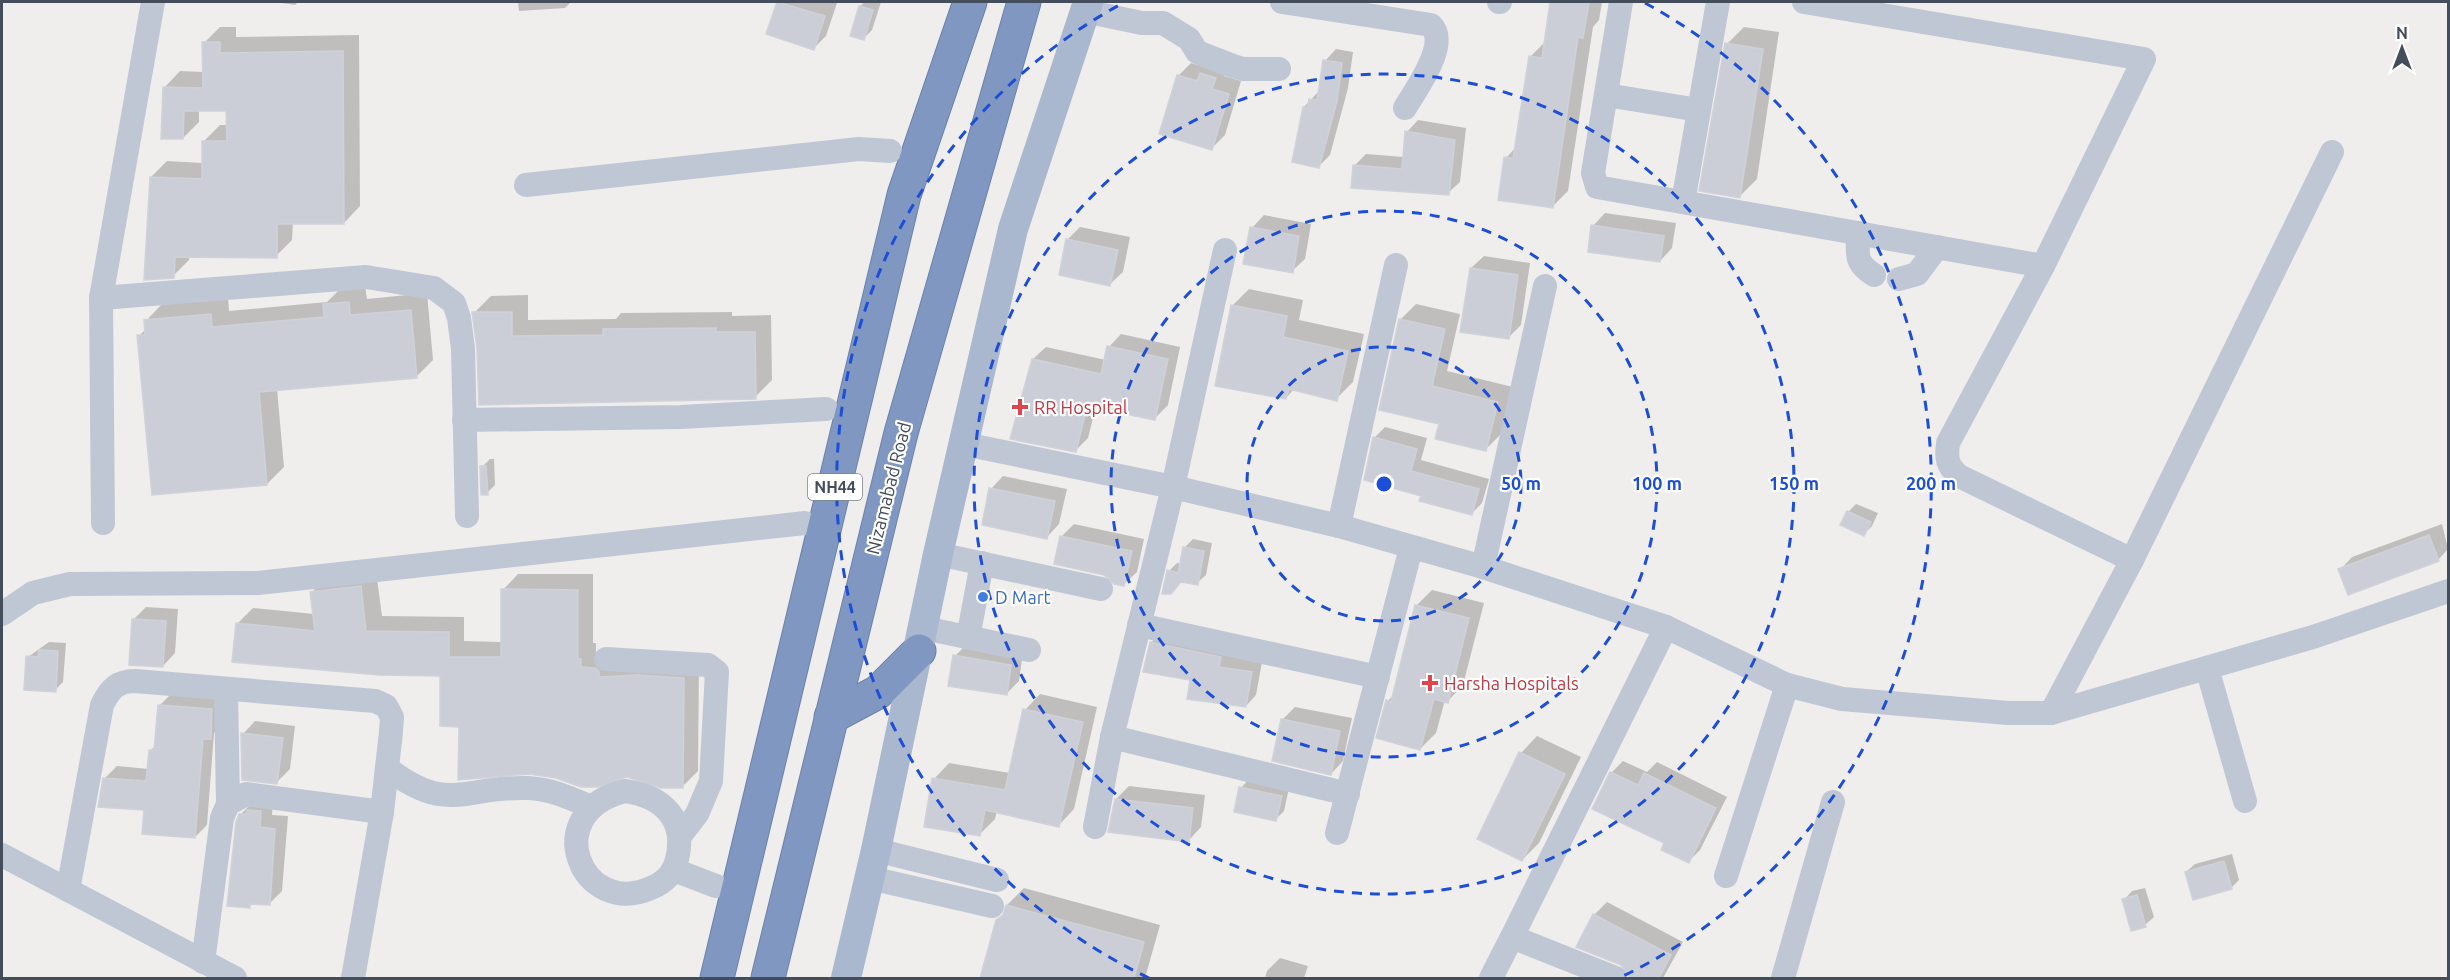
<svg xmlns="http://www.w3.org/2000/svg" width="2450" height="980" viewBox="0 0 2450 980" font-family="Ubuntu,sans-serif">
	<rect width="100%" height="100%" fill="#f0eded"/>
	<g fill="#0003">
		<polygon points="275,2 298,2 295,5"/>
		<polygon points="518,2 571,2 565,8 519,11"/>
		<polygon points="779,2 837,3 826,36 814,48 768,33"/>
		<polygon points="865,2 881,2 872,30 863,39 852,35 860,6"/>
		<polygon points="1552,2 1602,2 1599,20 1593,27 1568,191 1552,207 1506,158 1517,146 1530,57 1546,41"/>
		<polygon points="220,27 236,27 236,37 359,35 360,206 344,223 293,222 292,240 276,256 190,255 189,260 173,276 151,177 167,161 203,163 204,141 220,125 228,125 228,109 199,110 199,122 183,138 164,88 180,71 204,72 204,43"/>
		<polygon points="1744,27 1779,32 1757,179 1740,196 1727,44"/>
		<polygon points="1336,49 1353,52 1348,88 1330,155 1319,166 1304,107 1320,90 1325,61"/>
		<polygon points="1191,63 1207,68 1227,65 1224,76 1241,81 1225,135 1212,148 1178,76"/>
		<polygon points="1418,120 1466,128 1460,182 1448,193 1355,165 1366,154 1404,157 1407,132"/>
		<polygon points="1605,213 1676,223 1672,248 1660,261 1593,226"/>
		<polygon points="1264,215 1311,224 1305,259 1292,271 1252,228"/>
		<polygon points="1080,227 1130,237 1123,272 1110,284 1067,240"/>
		<polygon points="1484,256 1530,263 1521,325 1508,338 1471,268"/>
		<polygon points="365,286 367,299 427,293 433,360 416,377 277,389 284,467 267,484 139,336 146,329 146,321 162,304 228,298 229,311 327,302 341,288"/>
		<polygon points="1249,289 1303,300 1299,320 1364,334 1353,382 1336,399 1294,389 1286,398 1232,306"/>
		<polygon points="528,295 528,320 616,319 621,313 732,312 732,316 771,315 772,380 755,397 479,348 474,313 491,296"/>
		<polygon points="1416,304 1460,314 1447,371 1513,387 1501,434 1486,449 1440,423 1400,320"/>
		<polygon points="1121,334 1180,347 1168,405 1155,418 1096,406 1088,438 1075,451 1033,359 1046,347 1106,360 1109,347"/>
		<polygon points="1385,427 1427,438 1421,460 1489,479 1482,503 1471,514 1423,495 1374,438"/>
		<polygon points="490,459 494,459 495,485 487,493 482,467"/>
		<polygon points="1003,476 1067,489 1059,524 1047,537 991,489"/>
		<polygon points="1856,504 1878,513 1872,526 1864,534 1848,512"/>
		<polygon points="1074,524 1144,539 1137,572 1124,584 1105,574 1062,536"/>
		<polygon points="2442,524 2448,549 2438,560 2340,570 2352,557"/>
		<polygon points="1193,539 1212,543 1206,575 1197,583 1169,571 1177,563 1182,564 1184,548"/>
		<polygon points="376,571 382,616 464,617 464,641 502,642 503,590 518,574 593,574 593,643 596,643 596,652 699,663 698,771 682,787 460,725 442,674 237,624 253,608 314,614 312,592 328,576"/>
		<polygon points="1432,590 1484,603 1463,685 1448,701 1445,700 1436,733 1420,749 1388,701 1394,694 1416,606"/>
		<polygon points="146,607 178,609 175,653 163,666 133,620"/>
		<polygon points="1161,632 1262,662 1256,695 1246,706 1191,679 1151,643"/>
		<polygon points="49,642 66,643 63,682 55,690 28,657"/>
		<polygon points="968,643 1023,652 1019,681 1006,694 955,656"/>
		<polygon points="171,694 223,698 222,726 214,733 207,825 195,837 146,809 105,778 117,766 149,769 150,751 156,745 159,706"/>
		<polygon points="1040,694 1097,707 1074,809 1059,825 997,811 995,819 980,834 934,779 949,763 1010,773 1025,710"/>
		<polygon points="1295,707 1352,718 1343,761 1331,774 1274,760 1283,719"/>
		<polygon points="255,721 295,726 290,769 277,782 243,734"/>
		<polygon points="1537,736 1581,757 1539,843 1522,860 1521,753"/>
		<polygon points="1623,761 1647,772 1657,762 1727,797 1700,850 1689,861 1611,773"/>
		<polygon points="1249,779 1289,788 1284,811 1276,819 1241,788"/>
		<polygon points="1129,786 1205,795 1201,827 1189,840 1116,799"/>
		<polygon points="273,799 272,815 288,816 282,891 269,904 253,902 249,907 240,815 253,802"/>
		<polygon points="2232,854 2239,880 2231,888 2186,872 2195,864"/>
		<polygon points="1024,888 1160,925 1145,978 981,978 997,920 1005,913 1007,905"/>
		<polygon points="2145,888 2154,917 2145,925 2124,900 2132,891"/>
		<polygon points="1607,902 1683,942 1663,978 1630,977 1594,915"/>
		<polygon points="1280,958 1308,966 1304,978 1265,978 1267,971"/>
	</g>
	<g fill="#cbced6" stroke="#d0d2d9" stroke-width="1.5">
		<polygon points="777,2 825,16 814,50 766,34"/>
		<polygon points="1550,2 1589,2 1583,38 1578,37 1553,208 1498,200 1504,157 1513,158 1529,56 1542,58"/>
		<polygon points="859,6 873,10 864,40 850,36"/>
		<polygon points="202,42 220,42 220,53 343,51 344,224 277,224 277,258 175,257 174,278 144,280 150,177 202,179 202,141 227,141 226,111 184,111 183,139 161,139 163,87 203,88"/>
		<polygon points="1725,43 1763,49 1740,198 1699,191"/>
		<polygon points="1323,60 1342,63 1337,101 1319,168 1292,162 1303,107 1308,108 1309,99 1317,100"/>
		<polygon points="1200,73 1216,78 1212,89 1229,94 1212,150 1159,134 1177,75 1197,81"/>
		<polygon points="1405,131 1455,140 1449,195 1351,188 1353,165 1402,169"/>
		<polygon points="1591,225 1664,236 1660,262 1588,252"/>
		<polygon points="1250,227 1299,236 1293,273 1243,264"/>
		<polygon points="1066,239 1118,250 1110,286 1059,275"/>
		<polygon points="1470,268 1518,275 1509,339 1460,332"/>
		<polygon points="349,302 350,315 411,310 417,378 259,392 267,485 152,495 137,335 145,335 144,320 211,314 212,327 324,317 323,304"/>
		<polygon points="1231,305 1287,316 1283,337 1348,351 1337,401 1289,389 1286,399 1215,386"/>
		<polygon points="472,312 512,312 512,336 603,335 603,329 716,328 716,332 755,332 756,399 479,405 477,349"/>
		<polygon points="1399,319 1445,329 1432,386 1498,402 1486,451 1435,439 1439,424 1379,410"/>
		<polygon points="1107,346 1168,359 1155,420 1087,406 1076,452 1010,439 1032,359 1101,374"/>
		<polygon points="1373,437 1417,449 1411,471 1479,489 1472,515 1419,501 1421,496 1364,480"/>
		<polygon points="480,466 486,466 488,495 481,495"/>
		<polygon points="989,488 1055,501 1047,539 982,525"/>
		<polygon points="1847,511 1871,522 1864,536 1840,525"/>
		<polygon points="2429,535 2439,561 2348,595 2338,569"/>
		<polygon points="1060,536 1132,551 1124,586 1114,584 1104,575 1054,564"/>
		<polygon points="1183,547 1204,551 1198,585 1181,582 1171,594 1162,594 1167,570 1178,573"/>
		<polygon points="361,586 366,631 449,632 449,657 501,657 501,589 578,590 578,659 581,659 581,667 595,668 599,671 599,677 637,675 684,678 683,788 661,788 627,777 598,787 581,787 556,778 529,774 458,780 459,727 440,726 440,676 379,675 232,662 236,623 315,631 310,592"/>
		<polygon points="1415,605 1469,618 1448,703 1434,699 1420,750 1376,738 1386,700 1391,702"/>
		<polygon points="132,619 166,621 163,667 129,665"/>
		<polygon points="1150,642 1221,657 1219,667 1252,672 1246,707 1187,699 1190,680 1143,672"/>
		<polygon points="39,650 58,651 56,692 24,690 26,656 38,657"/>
		<polygon points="953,655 1011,665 1007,695 948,686"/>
		<polygon points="158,705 212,709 211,739 203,739 195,838 142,834 144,810 98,807 103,778 146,781 149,750 154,750"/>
		<polygon points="1023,709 1083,722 1059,827 985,810 980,836 924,827 932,778 1005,790"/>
		<polygon points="1281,719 1340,731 1331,775 1272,761"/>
		<polygon points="241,733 283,738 277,784 242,780"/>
		<polygon points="1519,752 1565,774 1522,861 1477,839"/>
		<polygon points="1610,772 1638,785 1644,773 1716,808 1689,863 1661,850 1664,843 1592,809"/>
		<polygon points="1239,787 1282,796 1276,821 1234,812"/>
		<polygon points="1115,799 1193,808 1189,842 1108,832"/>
		<polygon points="247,810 261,811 260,827 275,829 270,905 250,904 250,908 227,906 236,822 239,814 246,814"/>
		<polygon points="2224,861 2232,889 2193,900 2185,872"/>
		<polygon points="2137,895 2146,927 2131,931 2122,899"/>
		<polygon points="1006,905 1144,942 1134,978 980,978 996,920 1003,915"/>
		<polygon points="1593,914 1671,955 1659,978 1630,978 1621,965 1576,947"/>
	</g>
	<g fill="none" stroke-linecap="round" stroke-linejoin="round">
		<g stroke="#6b82ad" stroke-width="35">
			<g id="highway">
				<polyline points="831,717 878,692 919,651"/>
				<polyline points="717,978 904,195 970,2"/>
				<polyline points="768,978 901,433 1024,2"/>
			</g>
		</g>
		<g stroke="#bfc7d4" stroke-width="24">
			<path d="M1282,2l149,23c19,19 -15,64 -26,83"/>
			<polyline points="1499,2 1500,2"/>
			<polyline points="1621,2 1593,173 1597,187 2043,266"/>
			<path d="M1804,2l340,57 -101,207 -95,177c-2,15 -1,23 11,33l173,84"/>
			<polyline points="1084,11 1142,23 1163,23 1189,39 1197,52 1233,66 1243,69 1279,69"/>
			<polyline points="1606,95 1699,110"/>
			<polyline points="526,185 859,149 890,151"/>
			<polyline points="1683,202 1718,2"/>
			<path d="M1858,233c0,22 -4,29 16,42"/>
			<polyline points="1899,279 1917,274 1937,247"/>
			<polyline points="101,298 366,277 434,288 454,303 459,318 463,349 467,516"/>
			<polyline points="464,420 681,417 826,409"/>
			<polyline points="964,444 1173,487 1339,526 1483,567 1666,627 1787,685 1726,876"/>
			<polyline points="103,523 101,298 153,2"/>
			<polyline points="1339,526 1396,265"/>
			<polyline points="938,554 1101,589"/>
			<polyline points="1483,567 1545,286"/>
			<polyline points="2,614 33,593 70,584 258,583 805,523"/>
			<polyline points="1139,625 1378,677"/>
			<polyline points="924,628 1029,650"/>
			<polyline points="968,638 982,563"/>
			<polyline points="606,659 708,665 717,672 711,781 697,814 680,836"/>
			<polyline points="2207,668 2245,801"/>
			<polyline points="1787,685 1842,699 2008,713 2051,713 2313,637 2448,591"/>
			<polyline points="226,690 228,804"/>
			<polyline points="2051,713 2132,560 2332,152"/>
			<polyline points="1112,737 1348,794"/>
			<path d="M387,768c61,47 76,18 141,20 23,1 42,10 63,19"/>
			<path d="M625,791c37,5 62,28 52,68 -3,14 -13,24 -26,29 -70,31 -113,-76 -26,-97z"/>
			<polyline points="1095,827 1112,737 1173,487 1225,250"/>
			<polyline points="1337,833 1411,548"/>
			<polyline points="876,850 997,880"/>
			<polyline points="2,855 235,978"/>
			<polyline points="674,870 716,886"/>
			<polyline points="870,878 992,906"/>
			<path d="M68,890l34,-185c8,-16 15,-24 33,-24l240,20 11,5 6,11 -1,15 -9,80 -29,166"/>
			<polyline points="1512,937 1666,627"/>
			<polyline points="203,962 222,818 228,804 246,794 382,812"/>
			<polyline points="1491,978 1512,937 1615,978"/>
			<polyline points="1783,978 1833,802"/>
		</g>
		<polyline stroke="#aab8cf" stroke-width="30" points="846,978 876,850 938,554 1013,229 1088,2"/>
		<use href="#highway" stroke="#7f97c1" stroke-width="33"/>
	</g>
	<g fill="none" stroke="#1d4ed8" stroke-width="3" stroke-dasharray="10 8">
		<circle cx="1384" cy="484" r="137"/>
		<circle cx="1384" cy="484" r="273"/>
		<circle cx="1384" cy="484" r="410"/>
		<path d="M1149 978A547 547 0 0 1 1123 3M1645 3A547 547 0 0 1 1619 978"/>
	</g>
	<g fill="#e0444e" stroke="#fff" stroke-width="2">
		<path d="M1017 398h6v6h6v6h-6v6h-6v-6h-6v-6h6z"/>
		<path d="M1427 674h6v6h6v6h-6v6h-6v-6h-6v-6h6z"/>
	</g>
	<circle fill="#3f7fe0" stroke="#fff" stroke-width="2" cx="983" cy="597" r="6"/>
	<g text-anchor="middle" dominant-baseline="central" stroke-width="4.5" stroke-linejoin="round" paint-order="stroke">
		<rect fill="#fff" stroke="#7c828d" stroke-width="1.5" x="808" y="474" width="54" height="26" rx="4.5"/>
		<g font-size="16" font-weight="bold" fill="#444d5c">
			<text x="835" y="487">NH44</text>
		</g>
		<g font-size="18" fill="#be3a42" stroke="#fff" text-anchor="start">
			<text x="1034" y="407">RR Hospital</text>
			<text x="1444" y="683">Harsha Hospitals</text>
		</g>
		<g font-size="18" fill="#444d5c" stroke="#fff">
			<text transform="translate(888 488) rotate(-76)">Nizamabad Road</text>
		</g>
		<g font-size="18" fill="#366cbe" stroke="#fff" text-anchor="start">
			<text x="995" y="597">D Mart</text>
		</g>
	</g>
	<circle cx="1384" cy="484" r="9" fill="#1d4ed8" stroke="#fff" stroke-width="3"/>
	<g font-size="18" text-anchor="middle" font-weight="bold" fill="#1d4ed8" stroke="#fff" stroke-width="4.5" stroke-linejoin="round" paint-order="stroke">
		<text x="1521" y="490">50 m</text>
		<text x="1657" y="490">100 m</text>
		<text x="1794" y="490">150 m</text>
		<text x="1931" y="490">200 m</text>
	</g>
	<rect width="2450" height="980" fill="none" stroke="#444d5c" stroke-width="6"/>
	<g transform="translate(2402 48)" stroke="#ffffff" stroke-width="4.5" paint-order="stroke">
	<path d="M0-4.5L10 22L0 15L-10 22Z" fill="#444d5c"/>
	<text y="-9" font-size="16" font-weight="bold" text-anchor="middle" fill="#444d5c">N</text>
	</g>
</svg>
